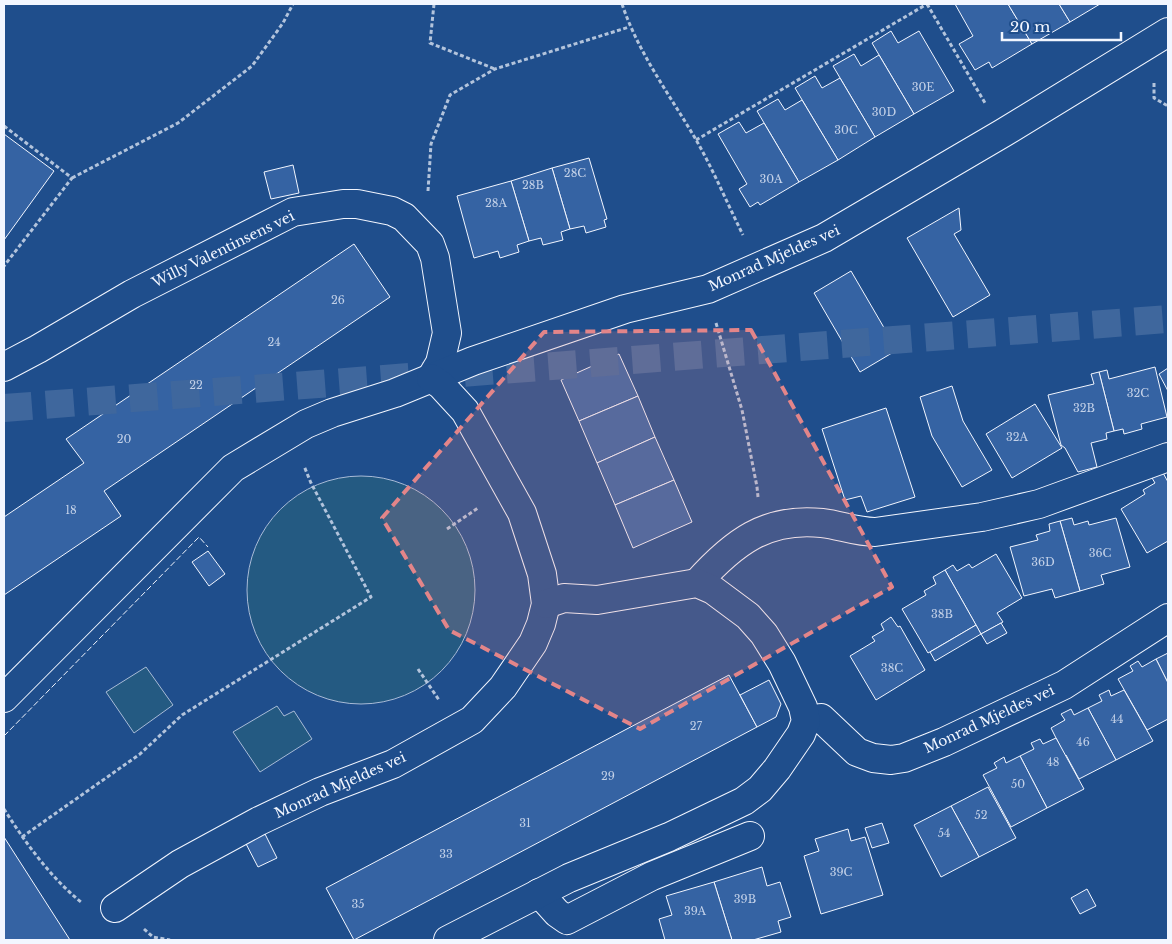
<svg xmlns="http://www.w3.org/2000/svg" width="1172" height="944" viewBox="0 0 1172 944" font-family="'Libre Baskerville',serif">
	<rect width="100%" height="100%" fill="#1f4e8c"/>
	<g fill="#245a82" stroke="#a8bbd7">
		<circle cx="361" cy="590" r="114"/>
		<polygon points="146,667 173,705 134,733 106,692"/>
		<polygon points="277,706 284,716 294,711 312,739 260,772 233,732"/>
	</g>
	<g fill="#3563a3" stroke="#f2f6ff">
		<polygon points="955,4 1008,4 1032,44 992,68 989,62 975,70 959,44 973,36"/>
		<polygon points="1008,4 1059,4 1070,22 1032,44"/>
		<polygon points="1059,4 1100,4 1070,22"/>
		<polygon points="891,31 898,43 919,31 954,91 914,114 872,43"/>
		<polygon points="854,54 861,66 879,55 914,114 875,137 833,66"/>
		<polygon points="815,76 822,88 840,78 875,137 838,160 795,88"/>
		<polygon points="778,99 785,110 802,100 838,160 799,182 757,111"/>
		<polygon points="739,122 746,133 764,123 799,182 760,205 758,202 750,207 739,189 747,184 718,134"/>
		<polygon points="4,134 54,171 4,240"/>
		<polygon points="589,158 607,219 604,220 606,227 586,233 584,226 570,229 552,168"/>
		<polygon points="293,165 299,193 271,199 264,172"/>
		<polygon points="552,168 570,229 561,232 563,240 543,245 541,238 529,241 511,181"/>
		<polygon points="511,181 529,241 517,245 519,252 500,258 498,251 474,258 457,196"/>
		<polygon points="959,208 961,230 954,234 990,295 953,317 907,238"/>
		<polygon points="354,244 390,297 104,491 121,516 4,595 4,517 84,463 66,439"/>
		<polygon points="851,271 897,350 860,372 814,293"/>
		<polygon points="619,354 638,396 579,421 561,380"/>
		<polygon points="1155,367 1167,417 1141,424 1142,429 1124,434 1123,429 1114,431 1099,372 1107,370 1109,379"/>
		<polygon points="1168,368 1168,391 1159,374"/>
		<polygon points="1099,372 1114,431 1106,433 1107,439 1091,443 1097,467 1078,472 1065,448 1061,445 1048,395 1094,384 1091,374"/>
		<polygon points="952,386 963,421 992,470 962,487 932,436 920,397"/>
		<polygon points="638,396 655,437 597,463 579,421"/>
		<polygon points="1035,404 1062,448 1012,478 986,434"/>
		<polygon points="886,408 915,497 867,512 861,496 845,500 822,429"/>
		<polygon points="655,437 674,480 615,505 597,463"/>
		<polygon points="1162,471 1168,482 1168,541 1147,553 1121,509 1145,494 1143,490 1155,483 1152,478"/>
		<polygon points="674,480 692,522 633,548 615,505"/>
		<polygon points="1072,518 1074,525 1088,521 1089,525 1116,518 1130,567 1101,575 1104,584 1080,591 1060,521"/>
		<polygon points="1060,521 1080,591 1055,598 1052,589 1024,596 1010,547 1038,540 1036,535 1050,531 1049,524"/>
		<polygon points="208,551 225,574 209,586 192,562"/>
		<polygon points="996,554 1022,598 997,613 1003,622 981,634 945,570 953,565 957,571 969,564 972,568"/>
		<polygon points="945,570 976,625 928,653 902,609 926,595 924,591 936,584 933,577"/>
		<polygon points="891,617 898,627 900,626 925,670 876,700 850,656 875,641 872,637 884,630 881,624"/>
		<polygon points="1001,623 1007,633 987,644 981,634"/>
		<polygon points="976,625 981,634 935,661 930,652"/>
		<polygon points="1168,653 1168,683 1156,659"/>
		<polygon points="1156,659 1168,683 1168,719 1147,730 1118,679 1133,671 1130,666 1138,661 1142,667"/>
		<polygon points="729,675 757,727 354,940 326,888"/>
		<polygon points="769,680 781,704 776,717 757,727 740,695"/>
		<polygon points="1109,690 1111,696 1124,690 1153,741 1116,760 1088,708 1102,701 1099,695"/>
		<polygon points="1088,708 1116,760 1079,779 1066,755 1065,756 1051,728 1065,720 1061,714 1071,709 1074,715"/>
		<polygon points="1056,738 1084,789 1047,808 1020,756 1034,749 1031,743 1040,739 1043,744"/>
		<polygon points="1020,756 1047,808 1011,827 983,775 997,768 994,763 1004,757 1006,763"/>
		<polygon points="988,787 1016,838 979,857 951,806"/>
		<polygon points="951,806 979,857 941,877 914,825"/>
		<polygon points="882,823 889,843 872,848 865,828"/>
		<polygon points="262,828 277,858 258,867 243,838"/>
		<polygon points="848,829 851,841 865,837 883,895 821,914 804,856 819,851 815,839"/>
		<polygon points="4,837 70,940 4,940"/>
		<polygon points="762,867 767,886 780,882 791,917 778,921 781,932 753,940 732,940 714,882"/>
		<polygon points="714,882 732,940 665,940 659,919 672,915 666,896"/>
		<polygon points="1087,889 1096,906 1080,914 1071,898"/>
	</g>
	<g fill="none" stroke-linecap="round" stroke-linejoin="round">
		<polyline stroke="#3f679d" stroke-width="28" stroke-dasharray="28 14" stroke-linecap="butt" points="4,408 1168,319"/>
		<g stroke="#f2f6ff" stroke-width="30">
			<g id="minor">
				<polyline points="4,367 38,349 132,294 293,212 343,204 357,204 392,211 404,217 430,244 435,258 447,333 440,363 431,378"/>
				<path d="M697,583c36,-40 69,-66 125,-60 18,2 34,9 53,9l107,-15 57,-13 129,-47"/>
				<polyline points="4,698 233,468 306,424 332,413 395,393 473,361 625,309 708,289 824,238 1003,133 1168,32"/>
				<polyline points="806,721 821,718 857,752 873,758 891,760 904,758 944,742 1064,685 1168,618"/>
				<polyline points="539,893 557,913 567,920 652,876 750,836"/>
				<polyline points="115,908 180,864 259,821 320,792 393,764 472,720 503,687 533,643 541,624 546,604 542,574 522,513 465,411 441,385 431,378"/>
				<polyline points="448,940 569,878 669,837 744,801 760,789 777,769 801,734 806,721 803,707 782,663 764,634 748,616 713,590 697,583 597,600 564,598 546,604"/>
			</g>
		</g>
		<g stroke="#b3c4dc" stroke-width="3" stroke-dasharray="4 2.5" stroke-linecap="butt">
			<polyline points="434,4 430,43 495,69"/>
			<path d="M622,4c16,48 47,90 73,134 18,31 32,65 48,97"/>
			<polyline points="927,4 985,103"/>
			<polyline points="1154,83 1154,98 1168,106"/>
			<polyline points="4,126 72,178 4,266"/>
			<polyline points="696,140 927,4"/>
			<polyline points="72,178 178,123 252,66 283,23 293,4"/>
			<polyline points="428,191 431,144 450,95 495,69 629,27"/>
			<polyline points="716,323 742,410 757,487 758,497"/>
			<polyline points="447,529 478,508"/>
			<polyline points="418,669 439,700"/>
			<path d="M4,809c21,33 46,68 77,93"/>
			<polyline points="22,837 140,754 182,715 371,597 311,483 304,466"/>
			<polyline points="144,929 153,937 170,940"/>
		</g>
		<use href="#minor" stroke="#1f4e8c" stroke-width="28"/>
		<polyline stroke="#f2f6ff" stroke-width="1" stroke-dasharray="6 2.5" stroke-linecap="butt" points="4,736 199,537 208,547"/>
	</g>
	<path fill="#e38589" fill-opacity="0.2" stroke="#e38589" stroke-width="4" stroke-dasharray="10 6" stroke-linejoin="round" d="M751,330l141,257 -252,142 -191,-99 -67,-112 162,-186z"/>
	<g text-anchor="middle" dominant-baseline="central" stroke-width="4" stroke-linejoin="round" paint-order="stroke">
		<g font-size="11" fill="#c3d1e8">
			<text x="923" y="87">30E</text>
			<text x="884" y="112">30D</text>
			<text x="846" y="130">30C</text>
			<text x="575" y="173">28C</text>
			<text x="771" y="179">30A</text>
			<text x="533" y="185">28B</text>
			<text x="496" y="203">28A</text>
			<text x="338" y="300">26</text>
			<text x="274" y="342">24</text>
			<text x="196" y="385">22</text>
			<text x="1138" y="393">32C</text>
			<text x="1084" y="408">32B</text>
			<text x="1017" y="437">32A</text>
			<text x="124" y="439">20</text>
			<text x="71" y="510">18</text>
			<text x="1100" y="553">36C</text>
			<text x="1043" y="562">36D</text>
			<text x="942" y="614">38B</text>
			<text x="892" y="668">38C</text>
			<text x="1117" y="719">44</text>
			<text x="696" y="726">27</text>
			<text x="1083" y="742">46</text>
			<text x="1053" y="762">48</text>
			<text x="608" y="776">29</text>
			<text x="1018" y="784">50</text>
			<text x="981" y="815">52</text>
			<text x="525" y="823">31</text>
			<text x="944" y="833">54</text>
			<text x="446" y="854">33</text>
			<text x="841" y="872">39C</text>
			<text x="745" y="899">39B</text>
			<text x="358" y="904">35</text>
			<text x="695" y="911">39A</text>
		</g>
		<g font-size="14" fill="#f2f6ff" stroke="#1f4e8c">
			<text transform="translate(223 249) rotate(-26)">Willy Valentinsens vei</text>
			<text transform="translate(774 258) rotate(-24)">Monrad Mjeldes vei</text>
			<text transform="translate(989 719) rotate(-25)">Monrad Mjeldes vei</text>
			<text transform="translate(340 785) rotate(-24)">Monrad Mjeldes vei</text>
		</g>
	</g>
	<rect width="1172" height="944" fill="none" stroke="#f2f6ff" stroke-width="10"/>
	<path d="M1002 32v8h119v-8" fill="none" stroke="#f2f6ff" stroke-width="2.5"/>
	<text x="1010" y="32" font-size="15" fill="#f2f6ff" stroke="#1f4e8c" stroke-width="4" paint-order="stroke">20 m</text>
</svg>
